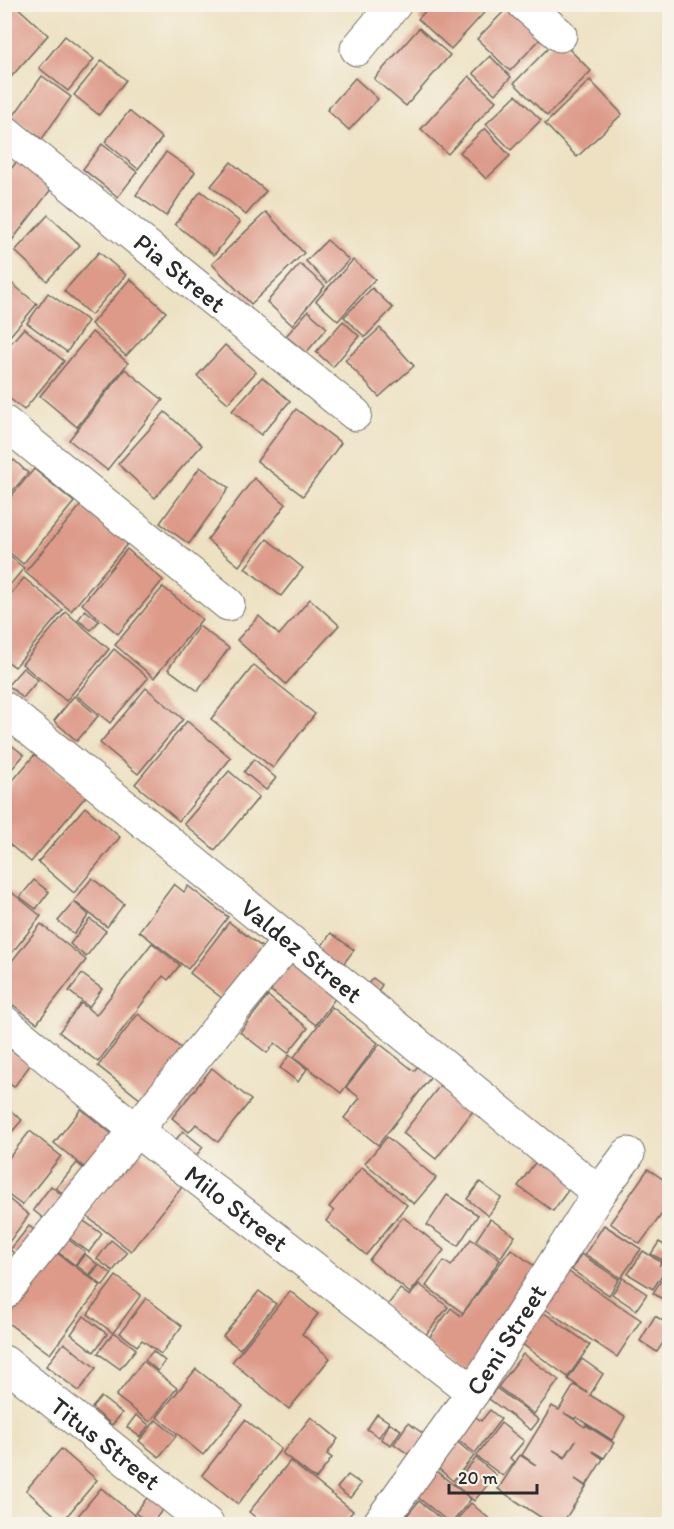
<svg xmlns="http://www.w3.org/2000/svg" width="674" height="1529" viewBox="0 0 674 1529" font-family="Itim,sans-serif">
	<rect width="100%" height="100%" fill="#f7f3e8"/>
	<filter id="ink" filterUnits="userSpaceOnUse"><feTurbulence type="fractalNoise" baseFrequency=".0167" numOctaves="2"/><feDisplacementMap in="SourceGraphic" scale="12" xChannelSelector="R" yChannelSelector="G"/><feConvolveMatrix kernelMatrix="1 2 1 2 8 2 1 2 1" color-interpolation-filters="sRGB"/></filter>
	<filter id="wash" filterUnits="userSpaceOnUse"><feTurbulence type="fractalNoise" baseFrequency=".008" numOctaves="4" result="noise"/><feDisplacementMap in="SourceGraphic" scale="24" xChannelSelector="R" yChannelSelector="G"/><feGaussianBlur stdDeviation="1.35" result="paint"/><feColorMatrix in="noise" values="0 0 0 0 0 0 0 0 0 0 0 0 0 0 0 0 0 1.4 0 .05"/><feComposite in="paint" operator="in"/></filter>
	<g filter="url(#wash)">
		<rect width="100%" height="100%" fill="#ede1c2"/>
		<g id="blocks">
			<g fill="#dd9a89" fill-rule="evenodd">
				<polygon points="14,4 48,35 4,85 4,5"/>
				<polygon points="432,4 492,4 451,49 418,19"/>
				<polygon points="511,4 545,34 510,71 477,39"/>
				<polygon points="419,28 450,55 406,106 374,79"/>
				<polygon points="65,36 94,59 68,91 39,68"/>
				<polygon points="558,38 591,71 547,116 514,83"/>
				<polygon points="490,56 511,77 495,94 473,73"/>
				<polygon points="102,60 126,80 99,115 74,95"/>
				<polygon points="42,76 71,97 42,139 12,118"/>
				<polygon points="469,76 496,101 448,154 421,129"/>
				<polygon points="355,78 378,99 349,130 327,110"/>
				<polygon points="590,80 622,114 577,157 545,124"/>
				<polygon points="516,95 541,120 511,150 486,124"/>
				<polygon points="129,111 162,138 138,169 105,142"/>
				<polygon points="485,128 510,156 486,179 460,152"/>
				<polygon points="102,144 137,172 118,197 83,169"/>
				<polygon points="166,152 195,172 166,216 136,195"/>
				<polygon points="17,161 52,188 4,251 4,178"/>
				<polygon points="231,162 266,191 246,215 211,186"/>
				<polygon points="201,191 240,222 214,255 175,224"/>
				<polygon points="266,212 304,253 251,304 212,264"/>
				<polygon points="48,215 80,245 47,281 15,251"/>
				<polygon points="327,240 349,260 327,283 306,261"/>
				<polygon points="99,252 126,275 91,315 64,291"/>
				<polygon points="353,260 375,279 338,321 316,301"/>
				<polygon points="300,264 325,286 292,325 267,302"/>
				<polygon points="4,277 37,304 4,343"/>
				<polygon points="130,279 166,312 126,356 91,324"/>
				<polygon points="372,288 393,308 365,337 344,317"/>
				<polygon points="48,293 88,321 67,352 27,323"/>
				<polygon points="308,311 327,328 306,353 286,336"/>
				<polygon points="343,321 359,336 333,367 316,352"/>
				<polygon points="24,328 64,361 24,410 4,394 4,351"/>
				<polygon points="380,328 414,366 379,397 345,360"/>
				<polygon points="92,332 128,363 77,427 40,396"/>
				<polygon points="225,345 256,372 228,403 197,376"/>
				<polygon points="125,369 163,400 107,470 69,440"/>
				<polygon points="262,377 290,401 261,435 232,411"/>
				<polygon points="296,409 341,443 303,496 257,461"/>
				<polygon points="165,412 202,445 155,498 118,464"/>
				<polygon points="14,460 28,473 11,493 4,488 4,471"/>
				<polygon points="200,467 229,488 189,544 160,523"/>
				<polygon points="34,469 74,502 23,564 4,548 4,497 8,500"/>
				<polygon points="254,478 286,504 239,566 207,540"/>
				<polygon points="82,504 128,543 71,611 25,572"/>
				<polygon points="267,539 303,568 281,596 245,568"/>
				<polygon points="127,549 163,580 118,634 82,604"/>
				<polygon points="4,552 24,568 4,592"/>
				<polygon points="24,578 63,610 15,667 4,659 4,602"/>
				<polygon points="163,587 202,619 154,678 115,645"/>
				<polygon points="310,599 339,625 286,684 237,640 259,616 279,635"/>
				<polygon points="85,610 99,621 91,630 78,620"/>
				<polygon points="66,612 109,649 66,701 22,664"/>
				<polygon points="199,626 229,648 198,691 168,669"/>
				<polygon points="114,649 148,678 110,723 76,695"/>
				<polygon points="254,665 315,714 273,768 211,719"/>
				<polygon points="23,668 38,680 23,698 8,685"/>
				<polygon points="146,688 183,719 138,774 100,743"/>
				<polygon points="74,696 98,716 77,741 54,721"/>
				<polygon points="187,721 231,758 179,821 135,784"/>
				<polygon points="4,739 24,755 4,778"/>
				<polygon points="36,753 86,796 31,862 4,840 4,791"/>
				<polygon points="254,759 276,778 266,790 244,772"/>
				<polygon points="229,771 259,797 215,850 184,824"/>
				<polygon points="85,807 120,837 74,893 38,862"/>
				<polygon points="92,878 124,904 107,927 74,901"/>
				<polygon points="34,880 49,892 36,909 20,897"/>
				<polygon points="174,884 184,892 188,886 228,917 188,969 139,931"/>
				<polygon points="10,891 41,916 4,963 4,899"/>
				<polygon points="74,902 89,915 74,934 58,921"/>
				<polygon points="90,919 106,931 86,957 70,944"/>
				<polygon points="229,922 263,948 223,999 190,973"/>
				<polygon points="41,924 86,960 37,1023 4,998 4,971"/>
				<polygon points="331,933 354,950 338,971 316,954"/>
				<polygon points="152,943 180,965 168,980 163,976 98,1062 59,1032 81,1003 96,1015"/>
				<polygon points="295,956 341,990 316,1025 270,990"/>
				<polygon points="82,974 102,989 89,1007 69,991"/>
				<polygon points="373,978 382,985 376,994 366,986"/>
				<polygon points="268,996 308,1028 288,1053 275,1043 267,1053 240,1032"/>
				<polygon points="332,1007 378,1043 341,1093 294,1057"/>
				<polygon points="138,1014 186,1052 145,1103 98,1066"/>
				<polygon points="380,1044 414,1071 421,1062 434,1073 378,1145 344,1118 360,1098 346,1087"/>
				<polygon points="11,1050 31,1064 14,1087 4,1080 4,1058"/>
				<polygon points="289,1055 307,1069 298,1082 280,1068"/>
				<polygon points="212,1068 251,1100 218,1142 196,1124 189,1132 172,1118"/>
				<polygon points="444,1080 477,1106 436,1159 403,1133"/>
				<polygon points="4,1105 22,1120 4,1141"/>
				<polygon points="81,1109 122,1142 95,1176 54,1143"/>
				<polygon points="30,1131 61,1156 22,1205 4,1192 4,1164"/>
				<polygon points="183,1131 203,1147 190,1163 170,1147"/>
				<polygon points="387,1137 436,1178 414,1204 365,1163"/>
				<polygon points="135,1150 182,1187 131,1251 85,1215"/>
				<polygon points="542,1153 577,1178 553,1211 518,1186"/>
				<polygon points="77,1163 92,1176 72,1201 56,1188"/>
				<polygon points="362,1167 407,1205 366,1255 326,1221 334,1211 329,1207"/>
				<polygon points="648,1169 670,1184 670,1203 640,1244 610,1223"/>
				<polygon points="480,1182 501,1198 488,1216 467,1199"/>
				<polygon points="51,1186 72,1203 53,1226 33,1210"/>
				<polygon points="447,1195 478,1215 458,1246 427,1225"/>
				<polygon points="6,1197 29,1215 9,1242 4,1238"/>
				<polygon points="403,1217 444,1250 410,1293 369,1260"/>
				<polygon points="81,1219 102,1234 89,1252 68,1237"/>
				<polygon points="490,1219 515,1236 501,1257 476,1240"/>
				<polygon points="604,1225 641,1249 621,1278 585,1254"/>
				<polygon points="29,1226 42,1236 24,1260 10,1250"/>
				<polygon points="65,1237 85,1252 75,1265 55,1250"/>
				<polygon points="471,1239 500,1260 463,1313 426,1286 444,1261 451,1266"/>
				<polygon points="111,1240 127,1253 113,1271 97,1259"/>
				<polygon points="659,1242 669,1248 662,1260 651,1254"/>
				<polygon points="511,1249 544,1273 469,1375 425,1343 451,1308 461,1316"/>
				<polygon points="53,1250 101,1286 50,1354 4,1320 4,1315"/>
				<polygon points="670,1250 670,1267 662,1262"/>
				<polygon points="643,1251 661,1262 659,1266 661,1263 667,1267 653,1289 628,1274"/>
				<polygon points="85,1254 97,1264 89,1275 76,1265"/>
				<polygon points="581,1254 619,1279 609,1295 572,1270"/>
				<polygon points="99,1265 112,1274 103,1286 90,1276"/>
				<polygon points="566,1270 641,1320 617,1357 542,1307"/>
				<polygon points="668,1270 670,1271 670,1304 653,1293"/>
				<polygon points="116,1276 141,1295 113,1333 88,1314"/>
				<polygon points="623,1278 647,1294 636,1310 612,1294"/>
				<polygon points="419,1284 448,1307 424,1337 386,1307 400,1289 410,1296"/>
				<polygon points="259,1291 276,1304 240,1349 223,1336"/>
				<polygon points="290,1291 318,1314 302,1334 330,1358 289,1409 232,1362"/>
				<polygon points="146,1298 182,1326 161,1354 142,1340 137,1346 120,1333"/>
				<polygon points="540,1310 590,1345 568,1377 518,1341"/>
				<polygon points="84,1316 107,1334 94,1352 71,1334"/>
				<polygon points="655,1316 670,1325 670,1332 657,1352 640,1341"/>
				<polygon points="114,1332 136,1349 120,1369 98,1353"/>
				<polygon points="64,1343 96,1368 79,1391 46,1366"/>
				<polygon points="153,1351 165,1361 158,1371 145,1360"/>
				<polygon points="523,1354 559,1380 534,1414 498,1387"/>
				<path d="M582,1359l21,15 -13,21 35,22 -13,23 -36,-23 -1,2 -11,-6 21,14 1,-2 28,18 -10,15 -12,-7 11,8 -17,27 -11,-7 11,8 -24,37h-11l-53,-35 22,-34 16,10 -14,-10 30,-49 7,4 15,-25 14,8 -20,-14zM576,1440l-11,18 -12,-8 12,7z"/>
				<polygon points="143,1361 177,1388 150,1422 116,1396"/>
				<polygon points="196,1369 243,1406 203,1455 157,1417"/>
				<polygon points="496,1388 539,1420 531,1430 489,1399"/>
				<polygon points="101,1397 122,1413 112,1425 92,1408"/>
				<polygon points="466,1409 481,1421 490,1410 501,1419 475,1453 448,1432"/>
				<polygon points="377,1414 389,1422 379,1437 367,1429"/>
				<polygon points="136,1415 149,1425 140,1437 127,1427"/>
				<polygon points="311,1417 338,1439 327,1454 332,1458 316,1479 282,1453"/>
				<polygon points="156,1420 176,1436 159,1457 139,1441"/>
				<polygon points="245,1420 281,1449 238,1504 202,1475"/>
				<polygon points="390,1423 401,1430 391,1445 381,1439"/>
				<polygon points="408,1423 425,1435 411,1456 394,1444"/>
				<polygon points="501,1423 524,1441 510,1458 514,1462 503,1476 476,1456"/>
				<polygon points="454,1439 474,1456 453,1481 433,1464"/>
				<polygon points="61,1449 97,1480 62,1522 26,1490"/>
				<polygon points="476,1458 496,1475 474,1501 454,1484"/>
				<polygon points="290,1461 353,1511 343,1524 264,1524 249,1512"/>
				<polygon points="435,1470 471,1499 451,1524 415,1495"/>
				<polygon points="348,1475 361,1484 350,1498 337,1488"/>
				<polygon points="101,1488 145,1524 71,1524"/>
				<polygon points="150,1494 165,1507 151,1524 135,1513"/>
				<polygon points="419,1501 447,1524 400,1524"/>
				<polygon points="471,1503 494,1523 493,1524 453,1524"/>
			</g>
		</g>
	</g>
	<g filter="url(#ink)">
		<use href="#blocks" fill-opacity="0" stroke="#6f6b60" stroke-width="1.5"/>
		<g fill="none" stroke-linecap="round" stroke-linejoin="round">
			<g stroke="#6f6b60" stroke-width="35">
				<g id="minor">
					<polyline points="524,4 560,35"/>
					<polyline points="357,49 395,4"/>
					<path id="s1" d="M4,131l351,283"/>
					<polyline points="4,422 228,604"/>
					<path id="s2" d="M4,708l595,485"/>
					<path id="s3" d="M4,1022l133,109 336,261"/>
					<polyline points="4,1293 289,941"/>
					<path id="s4" d="M4,1362l203,162"/>
					<path id="s5" d="M379,1524l94,-132 126,-199 29,-39"/>
				</g>
			</g>
			<use href="#minor" stroke="#fff" stroke-width="33"/>
		</g>
	</g>
	<g text-anchor="middle" dominant-baseline="central" stroke-width="4.5" stroke-linejoin="round" paint-order="stroke">
		<g font-size="26" fill="#2b2b2b" stroke="#f7f3e8">
			<text stroke="none"><textPath href="#s1" startOffset="226">Pia Street</textPath></text>
			<text stroke="none"><textPath href="#s2" startOffset="384">Valdez Street</textPath></text>
			<text stroke="none"><textPath href="#s3" startOffset="298">Milo Street</textPath></text>
			<text stroke="none"><textPath href="#s5" startOffset="224">Ceni Street</textPath></text>
			<text stroke="none"><textPath href="#s4" startOffset="130">Titus Street</textPath></text>
		</g>
	</g>
	<rect width="674" height="1529" fill="none" stroke="#f7f3e8" stroke-width="24"/>
	<path d="M449 1484v9h88v-9" fill="none" stroke="#2b2b2b" stroke-width="3"/>
	<text x="458" y="1484" font-size="18" fill="#2b2b2b" stroke="#f7f3e8" stroke-width="4.5" paint-order="stroke">20 m</text>
</svg>
